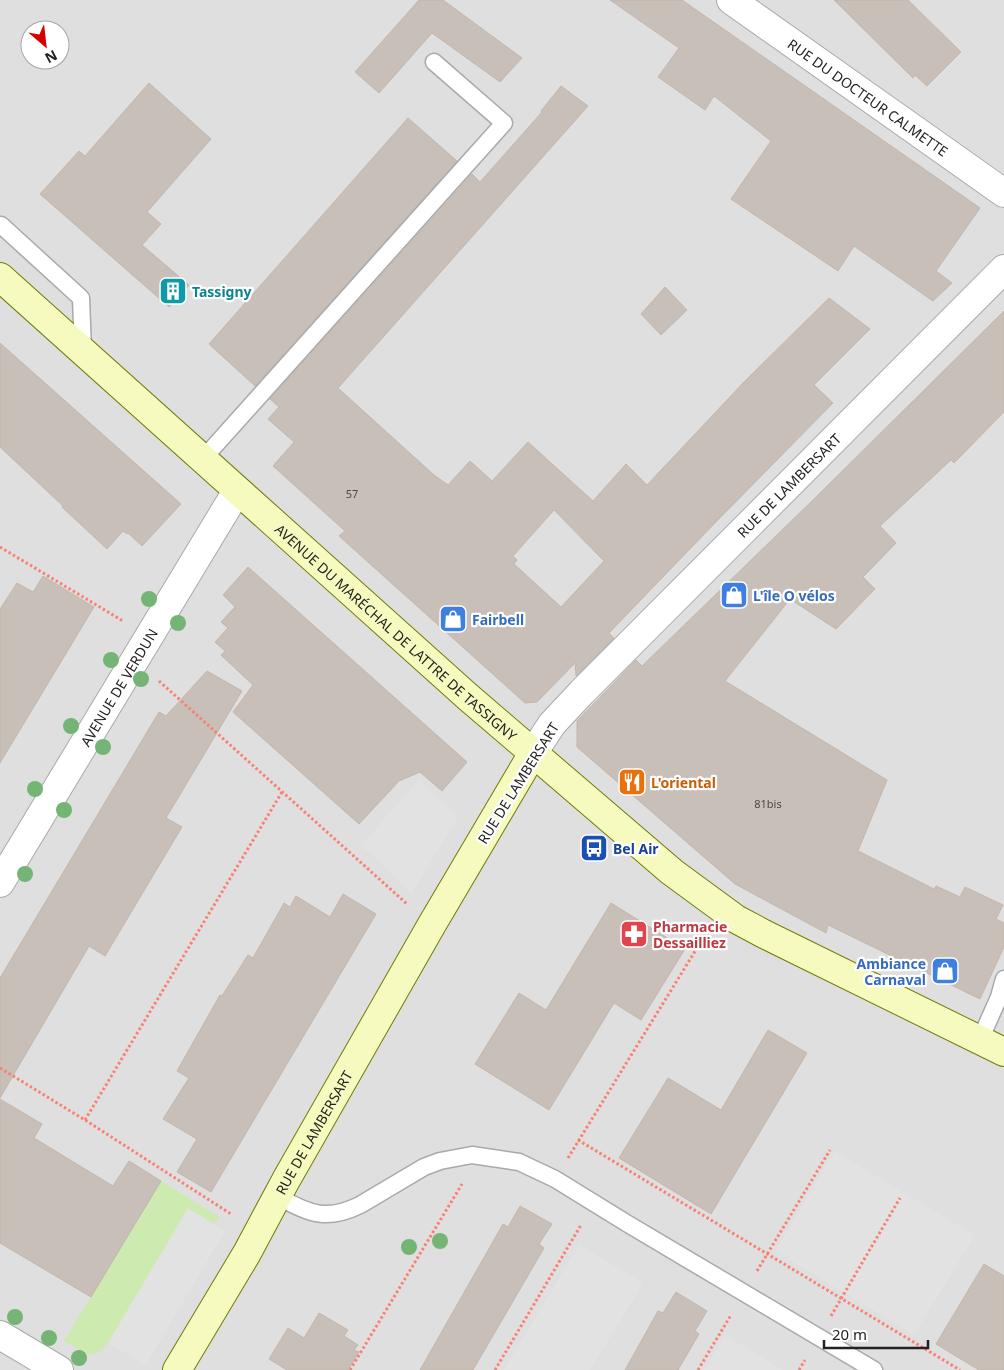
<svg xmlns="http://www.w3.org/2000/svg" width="1004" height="1370" viewBox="0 0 1004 1370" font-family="'Noto Sans',sans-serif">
	<rect width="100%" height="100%" fill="#f2efe9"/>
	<path fill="#e0dfdf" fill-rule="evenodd" d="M0,0h1004v1370h-1004zM30,30h30v30h-30z"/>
	<polygon fill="#cdebb0" points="161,1181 219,1217 214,1224 188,1209 108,1343 102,1351 88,1355 64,1341"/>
	<g fill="#e2e2e2">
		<polygon points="419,780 458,817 411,894 361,845"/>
		<polygon points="835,1151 975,1235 914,1335 775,1251"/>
		<polygon points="188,1208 225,1231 146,1365 108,1343"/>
		<polygon points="579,1245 643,1283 590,1370 504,1370"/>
		<polygon points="725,1335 783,1370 704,1370"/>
	</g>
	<g fill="#c7bfb8" stroke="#c4b6ab" fill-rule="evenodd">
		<polygon points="419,0 443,0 522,58 500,82 432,33 379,93 355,72"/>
		<polygon points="610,0 682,0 980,208 936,271 952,283 933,301 854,246 838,271 731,199 771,141 714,96 705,110 658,77 679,48"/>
		<polygon points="834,0 908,0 961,52 927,86 915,75 913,78"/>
		<polygon points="149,83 211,139 147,212 161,224 142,245 189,285 169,307 40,194 79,151 85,156"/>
		<path d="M561,86l27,20 -250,282 96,87 14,10 22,-24 22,20 36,-39 65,59 33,-37 21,21 97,-103 85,-84 41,31 -56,56 19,18 -120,122 -104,108 5,5 -38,38 -1,-13 -38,39 -12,1 -186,-167 6,-5 -72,-65 21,-24 -26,-23 11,-12 -9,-8 202,-225 8,8 62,-70 -1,-1zM554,510l50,51 -43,46 -47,-43 3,-4 -4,-4z"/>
		<polygon points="408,118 457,161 255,386 209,344"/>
		<polygon points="665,287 687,310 661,335 641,314"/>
		<polygon points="1004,311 1004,412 954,463 951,460 880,526 896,543 863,577 875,589 836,629 790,599 725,681 887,780 858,851 934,889 936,886 960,897 965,887 1003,905 996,919 1004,923 1004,947 980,999 828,925 826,933 735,884 577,747 577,721 636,660 642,666 815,498"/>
		<polygon points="0,343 181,504 142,546 128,533 127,534 123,531 107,549 62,507 63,506 0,447"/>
		<polygon points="248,567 467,762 442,791 420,772 399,781 359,824 233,712 253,685 221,655 225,651 215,642 228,628 221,622 235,607 223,595"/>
		<polygon points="43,576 94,607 0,763 0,609 17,583 33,592"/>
		<polygon points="207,671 242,691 166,818 182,827 105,956 89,946 0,1098 0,978 159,712 166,716"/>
		<polygon points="343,894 376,914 211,1192 177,1172 197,1139 163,1119 189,1078 177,1071 220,995 222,996 248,955 253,958 284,903 290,907 296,896 330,917"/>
		<polygon points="611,903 685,949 641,1020 614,1003 549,1110 475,1064 519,993 546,1010"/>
		<polygon points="768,1030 807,1053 711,1214 619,1158 668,1078 721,1110"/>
		<polygon points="0,1099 42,1124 34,1138 113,1186 129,1161 161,1181 91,1297 0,1243"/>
		<polygon points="520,1206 552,1224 539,1244 544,1248 473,1370 420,1370 503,1224 508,1227"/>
		<polygon points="984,1264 1004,1276 1004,1370 979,1370 936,1344"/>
		<polygon points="676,1292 707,1311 695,1331 699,1334 678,1370 625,1370 658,1311 663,1313"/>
		<polygon points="319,1313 348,1330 344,1336 358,1345 354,1350 359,1352 348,1370 287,1370 269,1359 288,1328 304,1338"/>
	</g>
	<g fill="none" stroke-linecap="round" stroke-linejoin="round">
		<g stroke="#a9a9a9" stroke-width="19">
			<g id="service">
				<polyline points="0,225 1,225 81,298 83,351"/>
				<polyline points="202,460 504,123 434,62"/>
				<polyline points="980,1040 999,997 1004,979"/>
				<path d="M278,1197c32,16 47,25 82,8l64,-38 16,-6 32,-6 47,7 36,17 73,45 246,146"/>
			</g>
		</g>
		<g stroke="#a9a9a9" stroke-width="30">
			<g id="minor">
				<path id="s1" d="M731,0l273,193"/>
				<path id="s2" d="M533,753l19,-29 30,-32 422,-423"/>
				<path id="s3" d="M0,883l237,-392"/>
				<polyline points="0,1335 59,1370"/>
			</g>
		</g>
		<g stroke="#707d05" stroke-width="30">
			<g id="secondary">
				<path id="s4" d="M0,277l468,420 204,175 64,47 28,15 240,118"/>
				<path id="s5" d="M177,1370l70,-117 39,-73 145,-254 102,-173"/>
			</g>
		</g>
		<g stroke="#fa8072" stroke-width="3" stroke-dasharray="2.5 2.5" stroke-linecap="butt">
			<polyline points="0,547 123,621"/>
			<polyline points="159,681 407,904"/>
			<polyline points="0,1068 85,1120 231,1214"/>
			<polyline points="85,1120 282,792"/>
			<polyline points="578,1140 960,1370"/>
			<polyline points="568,1158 705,935"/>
			<polyline points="757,1271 830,1150"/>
			<polyline points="831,1316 900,1198"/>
			<polyline points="350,1370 462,1184"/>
			<polyline points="495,1370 581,1225"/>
			<polyline points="698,1370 731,1315"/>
			<polyline points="799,1370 805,1360"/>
		</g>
		<use href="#service" stroke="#fff" stroke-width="16"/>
		<use href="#minor" stroke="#fff" stroke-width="28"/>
		<use href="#secondary" stroke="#f7fabf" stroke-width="28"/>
	</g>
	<g fill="#74b475">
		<circle cx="149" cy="599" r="8"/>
		<circle cx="178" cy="623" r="8"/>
		<circle cx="111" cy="660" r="8"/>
		<circle cx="141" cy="679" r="8"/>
		<circle cx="71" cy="726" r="8"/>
		<circle cx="103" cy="747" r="8"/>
		<circle cx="35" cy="789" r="8"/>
		<circle cx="64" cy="810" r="8"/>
		<circle cx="25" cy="874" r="8"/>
		<circle cx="440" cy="1241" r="8"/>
		<circle cx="409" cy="1247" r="8"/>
		<circle cx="15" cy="1317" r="8"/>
		<circle cx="49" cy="1338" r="8"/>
		<circle cx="79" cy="1358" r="8"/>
	</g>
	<defs>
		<g id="building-square" transform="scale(1.4375)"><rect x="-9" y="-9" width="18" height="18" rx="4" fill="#0f9aa8" stroke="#fff"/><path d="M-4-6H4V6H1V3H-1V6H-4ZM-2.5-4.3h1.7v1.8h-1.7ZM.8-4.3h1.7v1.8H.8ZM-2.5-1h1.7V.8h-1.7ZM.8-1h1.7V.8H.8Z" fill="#fff"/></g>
		<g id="shop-square" transform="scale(1.4375)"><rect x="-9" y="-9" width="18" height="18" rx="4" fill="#3f7fe0" stroke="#fff"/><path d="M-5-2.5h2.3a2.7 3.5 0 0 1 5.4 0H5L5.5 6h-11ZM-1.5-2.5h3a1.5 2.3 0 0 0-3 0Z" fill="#fff"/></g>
		<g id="restaurant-square" transform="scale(1.4375)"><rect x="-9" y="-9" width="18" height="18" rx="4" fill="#e8710a" stroke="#fff"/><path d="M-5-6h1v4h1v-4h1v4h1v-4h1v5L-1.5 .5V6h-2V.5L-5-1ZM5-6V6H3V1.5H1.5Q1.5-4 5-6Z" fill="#fff"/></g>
		<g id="bus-square" transform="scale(1.4375)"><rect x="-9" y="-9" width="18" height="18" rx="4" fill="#1a4fb4" stroke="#fff"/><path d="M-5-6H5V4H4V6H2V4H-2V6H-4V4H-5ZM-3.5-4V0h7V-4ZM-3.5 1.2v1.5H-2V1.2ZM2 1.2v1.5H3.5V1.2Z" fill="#fff"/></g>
		<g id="pharmacy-square" transform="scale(1.4375)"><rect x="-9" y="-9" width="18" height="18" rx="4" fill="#e0444e" stroke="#fff"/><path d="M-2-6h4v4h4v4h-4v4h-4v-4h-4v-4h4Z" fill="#fff"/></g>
	</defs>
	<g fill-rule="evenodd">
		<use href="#building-square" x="173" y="291"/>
		<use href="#shop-square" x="734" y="595"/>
		<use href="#shop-square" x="453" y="619"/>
		<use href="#restaurant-square" x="632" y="782"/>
		<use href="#bus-square" x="594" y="848"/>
		<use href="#pharmacy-square" x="634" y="934"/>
		<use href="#shop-square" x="945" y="971"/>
	</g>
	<g text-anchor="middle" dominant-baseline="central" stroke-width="4.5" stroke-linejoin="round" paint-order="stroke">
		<g font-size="11" fill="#4b4948">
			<text x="352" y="493">57</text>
			<text x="768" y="803">81bis</text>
		</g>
		<g font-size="14" fill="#222" stroke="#fff">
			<text stroke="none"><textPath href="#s1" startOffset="168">RUE DU DOCTEUR CALMETTE</textPath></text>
			<text stroke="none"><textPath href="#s2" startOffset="371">RUE DE LAMBERSART</textPath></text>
			<text stroke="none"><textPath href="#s4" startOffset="532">AVENUE DU MARÉCHAL DE LATTRE DE TASSIGNY</textPath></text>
			<text stroke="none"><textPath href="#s3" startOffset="229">AVENUE DE VERDUN</textPath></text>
			<text transform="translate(518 783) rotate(-58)">RUE DE LAMBERSART</text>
			<text stroke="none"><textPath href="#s5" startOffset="274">RUE DE LAMBERSART</textPath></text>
		</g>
		<g font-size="14" font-weight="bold" fill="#0d838f" stroke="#fff" text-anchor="start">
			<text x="192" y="291">Tassigny</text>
		</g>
		<g font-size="14" font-weight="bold" fill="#366cbe" stroke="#fff" text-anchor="start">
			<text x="753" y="595">L'île O vélos</text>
			<text x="472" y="619">Fairbell</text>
			<text x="926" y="963" text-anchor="end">Ambiance<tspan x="926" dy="16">Carnaval</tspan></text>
		</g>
		<g font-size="14" font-weight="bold" fill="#c56008" stroke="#fff" text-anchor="start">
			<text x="651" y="782">L'oriental</text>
		</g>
		<g font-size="14" font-weight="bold" fill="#164399" stroke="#fff" text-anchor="start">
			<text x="613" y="848">Bel Air</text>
		</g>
		<g font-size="14" font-weight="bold" fill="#be3a42" stroke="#fff" text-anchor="start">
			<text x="653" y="926">Pharmacie<tspan x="653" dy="16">Dessailliez</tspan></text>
		</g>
	</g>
	<g transform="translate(45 45) rotate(152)"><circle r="24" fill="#ffffff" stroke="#a7a7a7"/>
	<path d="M0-4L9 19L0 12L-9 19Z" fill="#d40000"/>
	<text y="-8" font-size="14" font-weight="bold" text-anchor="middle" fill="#222222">N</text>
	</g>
	<path d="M824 1340v8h104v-8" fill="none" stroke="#222222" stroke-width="2.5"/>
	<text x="832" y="1340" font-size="15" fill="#222222" stroke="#ffffff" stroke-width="4" paint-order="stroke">20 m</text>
</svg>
